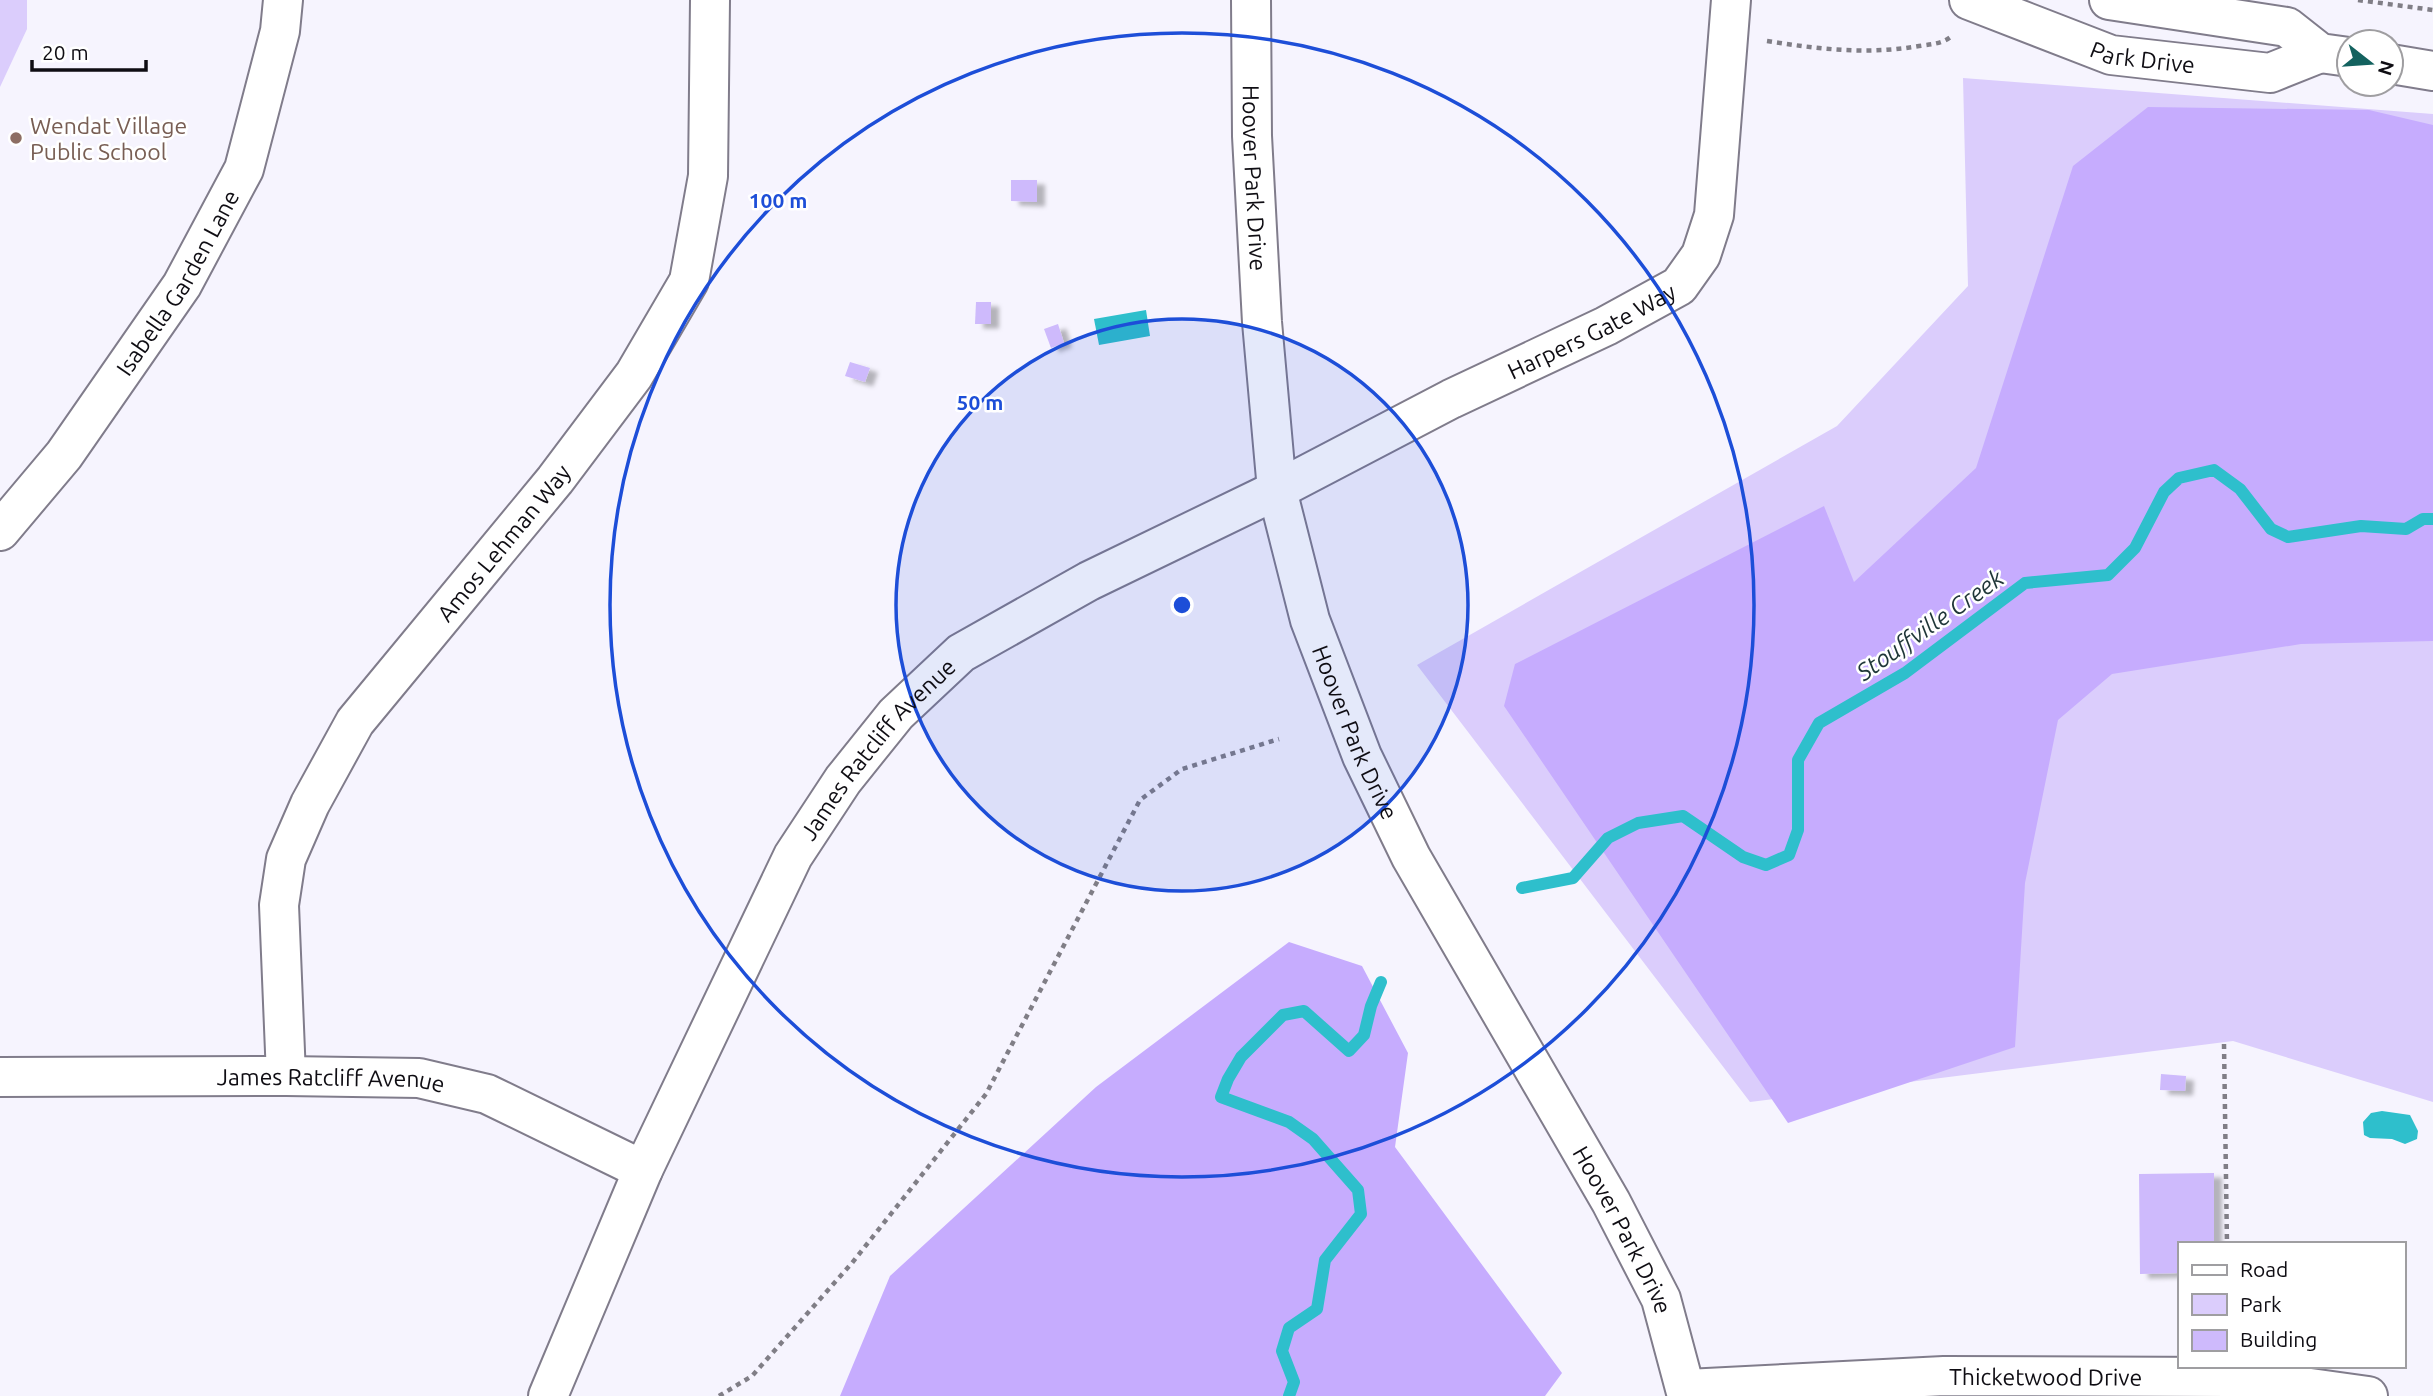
<svg xmlns="http://www.w3.org/2000/svg" width="2433" height="1396" viewBox="0 0 2433 1396" font-family="Ubuntu,sans-serif">
	<defs>
		<filter id="shadow"><feDropShadow dx="8" dy="4.5" stdDeviation="2" flood-color="#0004"/></filter>
	</defs>
	<rect width="100%" height="100%" fill="#f6f4fe"/>
	<g fill="#dbcdfc">
		<polygon points="0,0 27,0 27,29 0,87"/>
		<polygon points="1963,78 2433,114 2433,1102 2233,1041 1750,1102 1417,665 1837,426 1968,286"/>
	</g>
	<g fill="#c6acfe">
		<polygon points="2148,107 2369,110 2433,125 2433,641 2301,644 2112,674 2058,720 2025,883 2015,1047 1788,1123 1504,706 1515,664 1824,506 1854,582 1976,468 2073,166"/>
		<polygon points="1289,942 1362,966 1408,1053 1395,1147 1562,1373 1545,1396 840,1396 890,1276 1096,1087"/>
	</g>
	<g fill="#2ebfcc">
		<polygon points="1146,310 1150,336 1099,345 1094,319"/>
		<polygon points="2382,1111 2410,1115 2418,1131 2417,1139 2405,1144 2392,1139 2370,1138 2364,1135 2363,1122 2371,1113"/>
	</g>
	<g fill="none" stroke-linecap="round" stroke-linejoin="round">
		<g stroke="#2ebfcc" stroke-width="12">
			<polyline points="1522,888 1573,878 1608,838 1638,823 1683,816 1743,857 1766,865 1789,855 1798,830 1798,760 1819,723 1905,673 2025,583 2108,575 2135,548 2164,492 2179,478 2214,470 2240,489 2271,529 2288,537 2361,526 2406,529 2423,519 2433,519"/>
			<polyline points="1289,1396 1294,1382 1282,1351 1289,1328 1317,1309 1325,1260 1361,1214 1358,1190 1313,1139 1289,1122 1221,1097 1228,1079 1241,1057 1283,1015 1304,1011 1349,1051 1364,1035 1371,1006 1381,982"/>
		</g>
	</g>
	<g fill="#cebafc" filter="url(#shadow)">
		<polygon points="1011,180 1037,180 1037,202 1011,201"/>
		<polygon points="976,302 991,302 991,324 975,324"/>
		<polygon points="1058,324 1064,343 1051,348 1044,329"/>
		<polygon points="850,362 870,368 865,382 845,376"/>
		<polygon points="2161,1074 2186,1076 2185,1091 2160,1090"/>
		<polygon points="2214,1173 2214,1244 2179,1244 2178,1273 2140,1274 2139,1174"/>
	</g>
	<g fill="none" stroke-linecap="round" stroke-linejoin="round">
		<g stroke="#807c8b" stroke-width="42">
			<g id="minor">
				<path id="s1" d="M1251,0l1,136 10,186 15,168 33,130 52,136 49,101 200,345 50,97 26,97"/>
				<path id="s2" d="M1969,0l142,55 159,18 50,-20"/>
				<polyline points="2109,0 2287,27 2320,53 2349,57"/>
				<polyline points="2391,64 2433,71"/>
				<path id="s3" d="M0,531l64,-76 118,-170 62,-116 36,-138 3,-31"/>
				<path id="s4" d="M286,1076l-7,-171 7,-46 24,-55 45,-82 200,-242 79,-105 55,-94 19,-105 2,-176"/>
				<path id="s5" d="M0,1077l286,-1 133,2 68,16 156,76"/>
				<path id="s6" d="M1687,1389l257,-13 285,1 139,19"/>
				<path id="s7" d="M548,1396l95,-226 150,-314 50,-76 53,-66 65,-61 128,-72 188,-91 174,-91 155,-73 73,-40 22,-31 13,-40 17,-215"/>
			</g>
		</g>
		<g stroke="#807e86" stroke-width="4.5" stroke-dasharray="5 5" stroke-linecap="butt">
			<polyline points="2358,0 2433,10"/>
			<path d="M1767,41c51,8 100,14 152,5 13,-2 24,-2 34,-11"/>
			<polyline points="2224,1044 2227,1244"/>
			<polyline points="719,1396 752,1376 852,1263 986,1094 1140,800 1182,769 1279,739"/>
		</g>
		<use href="#minor" stroke="#fff" stroke-width="38"/>
	</g>
	<circle cx="1182" cy="605" r="286" fill="#1d4ed8" fill-opacity=".12"/>
	<g fill="none" stroke="#1d4ed8" stroke-width="3.5">
		<circle cx="1182" cy="605" r="286"/>
		<circle cx="1182" cy="605" r="572"/>
	</g>
	<circle fill="#8d6e63" stroke="#fff" stroke-width="2.5" cx="16" cy="138" r="7"/>
	<g text-anchor="middle" dominant-baseline="central" stroke-width="5" stroke-linejoin="round" paint-order="stroke">
		<g font-size="23" fill="#0f0d13" stroke="#fff">
			<text stroke="none"><textPath href="#s2" startOffset="184">Park Drive</textPath></text>
			<text stroke="none"><textPath href="#s1" startOffset="178">Hoover Park Drive</textPath></text>
			<text stroke="none"><textPath href="#s3" startOffset="306">Isabella Garden Lane</textPath></text>
			<text stroke="none"><textPath href="#s7" startOffset="1566">Harpers Gate Way</textPath></text>
			<text stroke="none"><textPath href="#s4" startOffset="604">Amos Lehman Way</textPath></text>
			<text stroke="none"><textPath href="#s1" startOffset="746">Hoover Park Drive</textPath></text>
			<text stroke="none"><textPath href="#s7" startOffset="730">James Ratcliff Avenue</textPath></text>
			<text stroke="none"><textPath href="#s5" startOffset="331">James Ratcliff Avenue</textPath></text>
			<text stroke="none"><textPath href="#s1" startOffset="1312">Hoover Park Drive</textPath></text>
			<text stroke="none"><textPath href="#s6" startOffset="359">Thicketwood Drive</textPath></text>
		</g>
		<g font-size="23" fill="#785e54" stroke="#fff" text-anchor="start">
			<text x="30" y="125">Wendat Village<tspan x="30" dy="26">Public School</tspan></text>
		</g>
		<g font-size="24" font-style="italic" fill="#1f3638" stroke="#fff">
			<text transform="translate(1930 625) rotate(-35)">Stouffville Creek</text>
		</g>
	</g>
	<circle cx="1182" cy="605" r="10" fill="#1d4ed8" stroke="#fff" stroke-width="3.5"/>
	<g font-size="21" text-anchor="middle" font-weight="bold" fill="#1d4ed8" stroke="#fff" stroke-width="5" stroke-linejoin="round" paint-order="stroke">
		<text x="778" y="208">100 m</text>
		<text x="980" y="410">50 m</text>
	</g>
	<rect x="2178" y="1242" width="228" height="126" fill="#ffffff" stroke="#9f9ea1" stroke-width="2"/>
	<rect x="2192" y="1265" width="35" height="10" fill="#ffffff" stroke="#9f9ea1" stroke-width="2"/>
	<text x="2240" y="1277" font-size="21" fill="#0f0d13">Road</text>
	<rect x="2192" y="1294" width="35" height="21" fill="#dbcdfc" stroke="#9f9ea1" stroke-width="2"/>
	<text x="2240" y="1312" font-size="21" fill="#0f0d13">Park</text>
	<rect x="2192" y="1330" width="35" height="21" fill="#cebafc" stroke="#9f9ea1" stroke-width="2"/>
	<text x="2240" y="1347" font-size="21" fill="#0f0d13">Building</text>
	<g transform="translate(2370 63) rotate(107)"><circle r="33" fill="#ffffff" stroke="#9f9ea1" stroke-width="2"/>
	<path d="M0-5L12 26L0 18L-12 26Z" fill="#13625f"/>
	<text y="-10" font-size="19" font-weight="bold" text-anchor="middle" fill="#0f0d13">N</text>
	</g>
	<path d="M32 60v10h114v-10" fill="none" stroke="#0f0d13" stroke-width="3.5"/>
	<text x="42" y="60" font-size="21" fill="#0f0d13" stroke="#ffffff" stroke-width="5" paint-order="stroke">20 m</text>
</svg>
